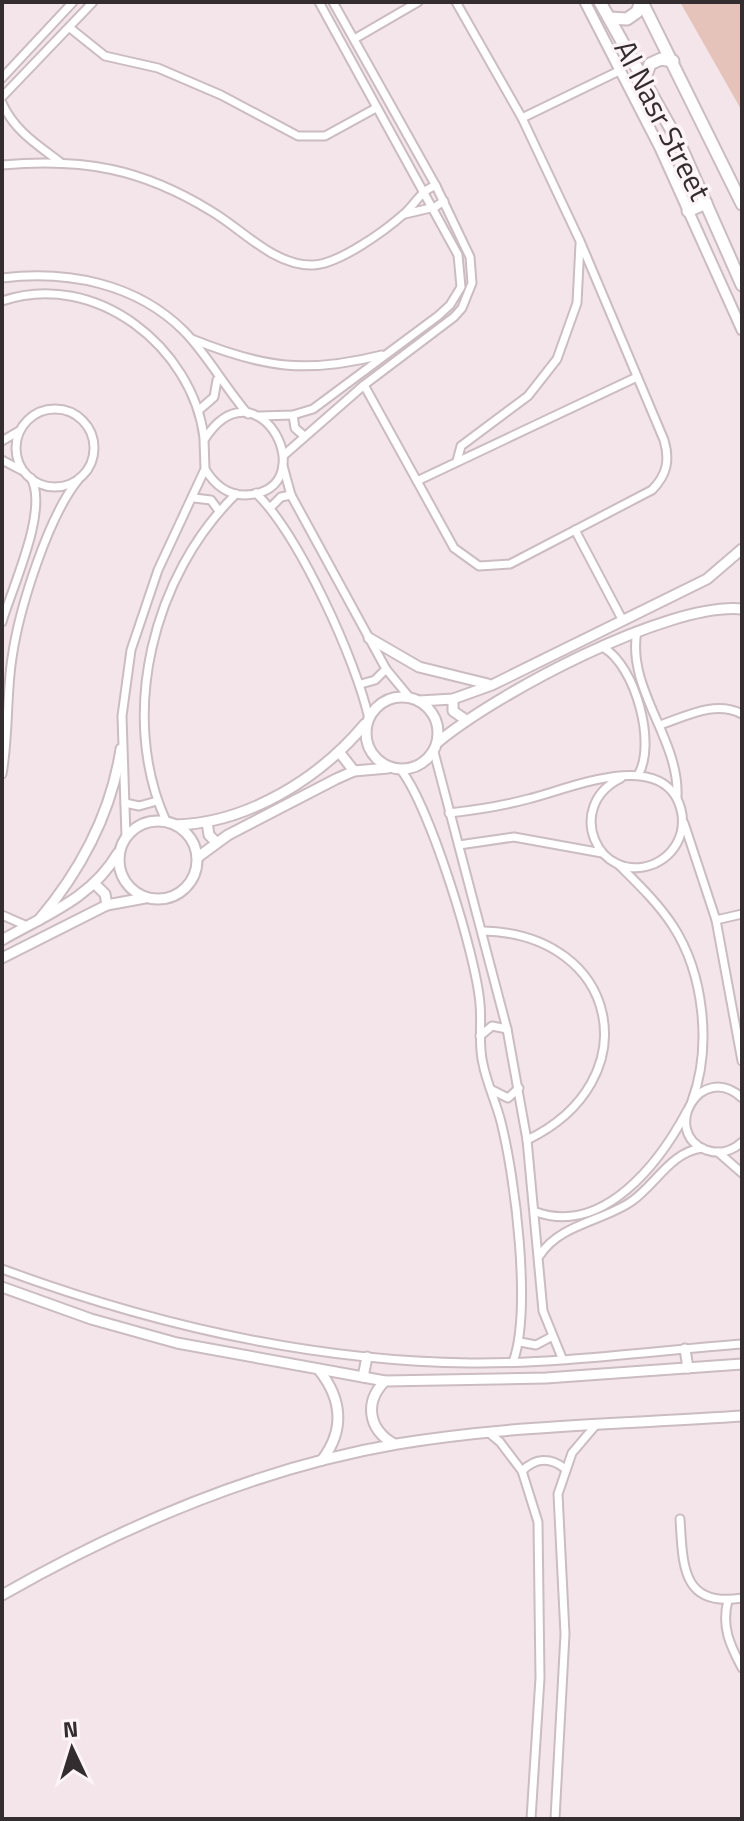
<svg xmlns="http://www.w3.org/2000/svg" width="744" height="1821" viewBox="0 0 744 1821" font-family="'Titillium Web',sans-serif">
	<rect width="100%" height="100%" fill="#f4e5ea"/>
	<polygon fill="#e6c3ba" points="680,2 742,2 742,111"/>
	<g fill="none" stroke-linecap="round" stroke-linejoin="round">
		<g stroke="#cbbcc1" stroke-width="11">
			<g id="minor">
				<polyline points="70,28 105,56 158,68 221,95 298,136 325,136 376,108"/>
				<polyline points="356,38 418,2"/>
				<polyline points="2,78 73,2"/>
				<polyline points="2,97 93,2"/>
				<path d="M2,103c12,27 34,41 58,59"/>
				<polyline points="522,118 621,70"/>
				<path d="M2,165c81,-7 139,3 209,46 31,18 62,54 100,54 26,1 75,-35 94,-52 10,-9 18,-25 31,-27"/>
				<polyline points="405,214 435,207 444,201"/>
				<path d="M2,278c65,-8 134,5 182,53 22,22 42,58 64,83"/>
				<path d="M2,301c94,-32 191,47 202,137"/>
				<path d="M192,339c72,29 114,35 190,16"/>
				<path d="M364,385l90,163 25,18 31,-2 142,-74c15,-15 18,-30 12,-50l-84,-199 -58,-123 -66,-116"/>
				<circle cx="55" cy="448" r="39"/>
				<polyline points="199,410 214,397 217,380"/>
				<polyline points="293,415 295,428 303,435"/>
				<polyline points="260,416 293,415 313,409 438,316 450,305 461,287 458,255 319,2"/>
				<polyline points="2,441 19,431"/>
				<polyline points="284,455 364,385 454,317 462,308 472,283 470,257 436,186 333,2"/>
				<polyline points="2,460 21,470"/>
				<polyline points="457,461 461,446 528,396 557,359 577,303 580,244"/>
				<polyline points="283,466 291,495 386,669 410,698"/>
				<polyline points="417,481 637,377"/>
				<path d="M256,493c43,42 100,167 113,226"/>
				<polyline points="194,498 211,500 219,511"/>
				<polyline points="271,507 281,497 291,495"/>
				<polyline points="575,530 623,621"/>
				<path d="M2,622c10,-35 47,-112 29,-144"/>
				<path d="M637,631c-11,58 43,108 40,166"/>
				<path d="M604,648c31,18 53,96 34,127"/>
				<polyline points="361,684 375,680 386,669"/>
				<path d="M660,725c27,-9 55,-25 82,-11"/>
				<polyline points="434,752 507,1029 527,1140 543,1311 562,1358"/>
				<path d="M401,770c29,37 75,185 79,234 2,20 -2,40 3,60 4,20 13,38 18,58 14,55 31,188 12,240"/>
				<path d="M2,774c7,-38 4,-78 10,-116 7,-49 36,-141 66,-178"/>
				<polyline points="125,803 139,806 157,801"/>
				<path d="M449,813c27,-3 53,-7 79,-14 38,-9 122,-47 148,-2 6,11 8,24 5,36 -4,14 -14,25 -27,31 -56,22 -91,-58 -33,-86"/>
				<path d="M166,821c-48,-106 -13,-246 70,-327"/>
				<polyline points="684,823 716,920 742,1061"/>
				<path d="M126,837l-4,-121 9,-66 27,-80 47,-101 -1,-29c54,-85 124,52 41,55 -19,0 -31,-11 -40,-26"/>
				<polyline points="459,845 514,837 602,853"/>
				<path d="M619,865c19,19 39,38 54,61 31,48 39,121 19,175"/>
				<polyline points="2,915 27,926"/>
				<polyline points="716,920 742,914"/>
				<path d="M483,931c137,3 167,150 44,209"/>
				<polyline points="480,1036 492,1026 507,1029"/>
				<polyline points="492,1090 508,1098 519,1088"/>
				<path d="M742,1098c-41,-38 -82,34 -36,52 14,5 26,1 36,-8"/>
				<polyline points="718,1152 742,1173"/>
				<path d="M536,1212c68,24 124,-50 151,-101"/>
				<path d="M540,1255c20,-31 64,-34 92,-54 24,-17 39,-49 70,-53"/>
				<path d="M2,1269c149,55 308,92 468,94 90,1 182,-12 272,-19"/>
				<polyline points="520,1342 536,1345 551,1337"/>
				<polyline points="488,1432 500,1442 522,1471 538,1522 540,1678 531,1819"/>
				<path d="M522,1471c13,-13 28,-14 42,-3"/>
				<path d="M680,1519c3,45 1,89 62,79"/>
				<path d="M728,1600c-7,27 2,45 14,68"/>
				<polyline points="555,1819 565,1634 558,1494 572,1453 595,1426"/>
			</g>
		</g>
		<g stroke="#cbbcc1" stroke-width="13">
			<g id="tertiary">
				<polyline points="585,2 660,148 742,330"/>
				<polyline points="369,638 419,667 488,684"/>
				<circle cx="402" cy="733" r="36"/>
				<polyline points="453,699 453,711 466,720"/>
				<polyline points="419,701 453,699 492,685 707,579 742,549"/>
				<path d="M438,742c58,-48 229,-140 304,-133"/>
				<polyline points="340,753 354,771"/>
				<circle cx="158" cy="860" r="39"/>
				<polyline points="207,822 209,835 216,842"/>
				<path d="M176,825c72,-2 144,-47 189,-101"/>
				<polyline points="198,857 228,835 336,779 354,771 388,768"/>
				<polyline points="95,884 105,894 107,905"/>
				<path d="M39,920c42,-50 72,-106 82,-171"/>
				<path d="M2,940c43,-25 89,-41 116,-87"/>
				<polyline points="2,958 107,905 145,898"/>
				<polyline points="2,1287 91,1319 177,1343 385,1381 546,1378 742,1364"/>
				<polyline points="685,1349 688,1368"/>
				<path d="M319,1370c23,29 26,60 3,90"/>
				<polyline points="363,1377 367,1357"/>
				<path d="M385,1381c-21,21 -17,48 9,63"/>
				<path d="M2,1595c123,-70 255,-127 395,-151 113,-19 230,-20 345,-28"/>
			</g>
		</g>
		<g stroke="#cbbcc1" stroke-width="15">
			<g id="primary">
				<polyline points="600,2 680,145 742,285"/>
				<polyline points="642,2 742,204"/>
				<polyline points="609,18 627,19 637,12 641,2"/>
				<polyline points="644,80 650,64 661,59 673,61"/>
				<polyline points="688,211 706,203"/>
			</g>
		</g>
		<use href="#minor" stroke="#fff" stroke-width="7"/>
		<use href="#tertiary" stroke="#fff" stroke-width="9"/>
		<use href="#primary" stroke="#fff" stroke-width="11"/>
	</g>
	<g text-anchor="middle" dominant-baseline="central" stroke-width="7" stroke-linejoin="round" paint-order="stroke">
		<g font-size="30" fill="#332d2f" stroke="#fdf4f7">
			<text transform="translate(663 120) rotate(63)">Al Nasr Street</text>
		</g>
	</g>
	<rect width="744" height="1821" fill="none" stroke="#332d2f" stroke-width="8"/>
	<g transform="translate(72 1749) rotate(356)" stroke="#fdf4f7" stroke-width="6" paint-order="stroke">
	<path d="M0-6L14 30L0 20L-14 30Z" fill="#332d2f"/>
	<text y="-12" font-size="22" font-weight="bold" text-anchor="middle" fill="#332d2f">N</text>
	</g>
</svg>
